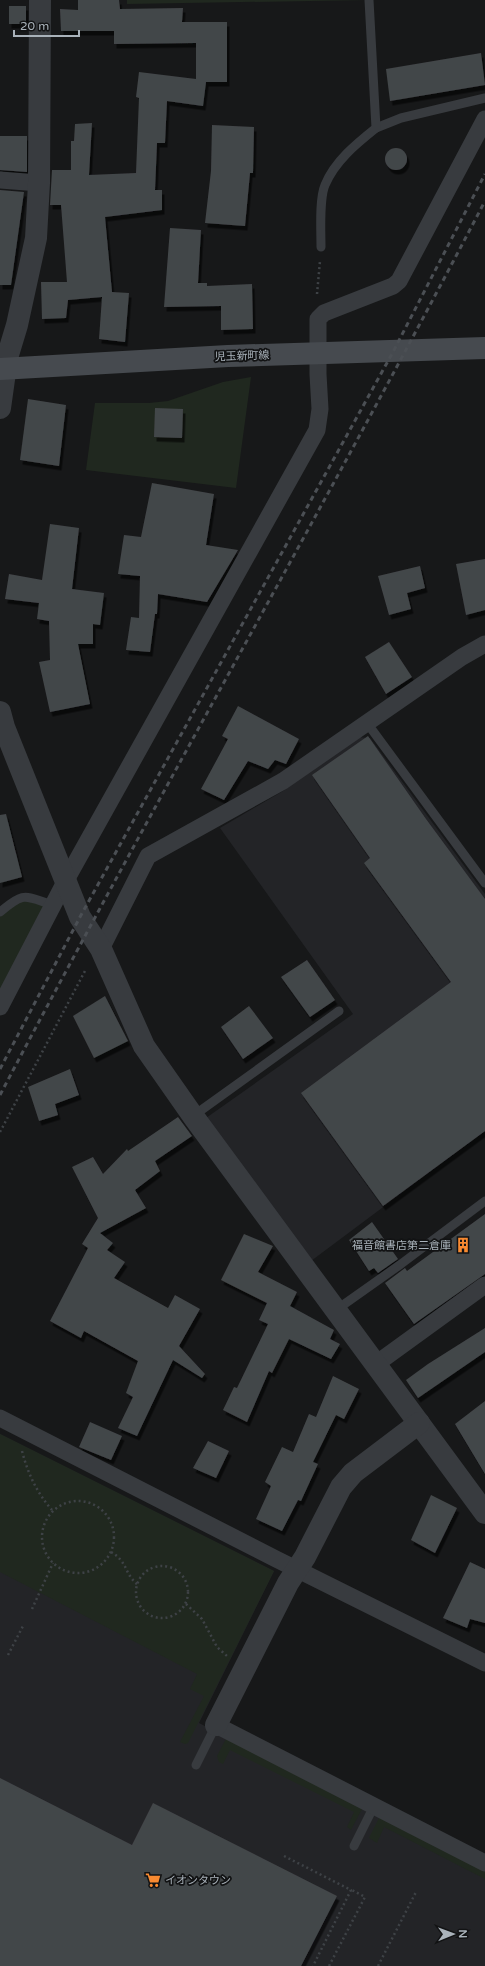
<svg xmlns="http://www.w3.org/2000/svg" width="485" height="1966" viewBox="0 0 485 1966" font-family="'Varela Round','Noto Sans JP',sans-serif">
	<defs>
		<filter id="shadow"><feDropShadow dx="2.5" dy="4.5" stdDeviation="0" flood-color="#0009"/></filter>
	</defs>
	<rect width="100%" height="100%" fill="#171819"/>
	<g fill="#232427">
		<polygon points="356,737 370,738 485,894 485,1131 311,1261 206,1118 353,1014 220,828 283,791"/>
		<polygon points="0,1434 274,1571 199,1723 485,1870 485,1966 0,1966"/>
	</g>
	<g fill="#20281f">
		<polygon points="127,0 369,0 127,4"/>
		<polygon points="251,377 236,488 86,470 95,403 149,403 168,401 223,382"/>
		<polygon points="16,899 53,905 0,1007 0,912"/>
		<polygon points="0,1434 274,1571 188,1743 185,1744 180,1742 204,1696 190,1689 197,1674 0,1572"/>
		<polygon points="227,1737 363,1807 351,1830 347,1827 354,1812 230,1750 223,1764 219,1762 217,1756"/>
		<polygon points="380,1816 485,1870 485,1879 384,1827 377,1843 369,1838"/>
	</g>
	<g fill="#434649" filter="url(#shadow)">
		<polygon points="78,0 119,0 120,9 183,8 182,22 227,22 227,82 206,82 203,106 167,101 165,143 157,143 155,190 162,190 162,210 105,217 112,292 129,293 125,342 99,339 102,297 68,300 66,318 42,319 41,282 67,282 61,205 50,205 52,170 71,170 71,141 74,141 75,124 92,123 89,175 136,173 139,98 136,97 139,72 196,79 196,43 114,44 114,31 61,31 60,9 78,10"/>
		<rect x="9" y="6" width="17" height="18"/>
		<polygon points="481,53 485,85 390,101 386,69"/>
		<polygon points="212,125 254,127 253,173 250,173 245,226 205,223 211,171"/>
		<polygon points="0,136 27,136 27,172 0,170"/>
		<circle cx="396" cy="159" r="11"/>
		<polygon points="0,190 24,192 11,285 0,285"/>
		<polygon points="170,228 201,230 198,283 207,283 207,286 252,284 253,329 221,330 221,306 164,307"/>
		<polygon points="28,399 66,405 59,466 20,460"/>
		<polygon points="155,408 183,409 182,438 154,437"/>
		<polygon points="152,483 214,494 206,545 238,550 207,602 158,594 157,614 155,614 150,652 126,650 131,617 139,618 140,576 118,574 124,535 141,537"/>
		<polygon points="50,524 79,528 72,589 104,593 100,625 93,624 93,644 78,644 90,704 50,712 39,662 50,660 49,621 37,619 39,603 5,599 9,574 42,580"/>
		<polygon points="485,559 485,610 466,615 456,564"/>
		<polygon points="420,566 425,588 407,593 411,609 389,615 378,576"/>
		<polygon points="389,642 412,677 386,694 365,657"/>
		<polygon points="238,706 299,739 286,764 275,760 268,769 248,761 224,800 201,789 228,739 222,736"/>
		<polygon points="368,736 426,819 485,899 485,1131 383,1206 301,1093 451,982 364,863 370,858 312,775"/>
		<polygon points="6,814 22,877 0,883 0,815"/>
		<polygon points="307,960 335,1000 310,1017 281,977"/>
		<polygon points="105,996 128,1041 94,1058 73,1016"/>
		<polygon points="249,1006 273,1038 243,1059 221,1027"/>
		<polygon points="70,1069 79,1095 55,1104 58,1115 39,1121 28,1087"/>
		<polygon points="178,1117 192,1136 155,1161 160,1171 135,1190 146,1208 100,1233 113,1243 107,1250 125,1262 114,1278 168,1308 175,1295 200,1309 179,1346 205,1374 202,1378 173,1360 137,1436 118,1428 133,1397 126,1393 138,1361 84,1331 81,1338 50,1321 88,1248 82,1244 98,1218 72,1167 93,1157 103,1174 127,1149 128,1151"/>
		<polygon points="485,1214 485,1274 414,1324 385,1283 405,1268 407,1271"/>
		<polygon points="372,1222 398,1259 378,1273 374,1268 369,1271 349,1240"/>
		<polygon points="244,1234 273,1246 258,1272 297,1292 290,1306 334,1330 330,1339 340,1344 331,1359 289,1339 272,1373 269,1371 247,1422 223,1410 234,1387 237,1388 268,1324 259,1320 267,1303 221,1280"/>
		<polygon points="485,1328 485,1352 418,1398 406,1380 428,1364"/>
		<polygon points="333,1376 359,1389 344,1419 336,1415 313,1462 318,1464 301,1501 298,1500 282,1531 256,1519 271,1486 265,1482 282,1447 293,1452 309,1414 316,1417"/>
		<polygon points="485,1401 485,1474 455,1424"/>
		<polygon points="90,1422 122,1436 111,1460 79,1447"/>
		<polygon points="208,1441 229,1451 216,1478 193,1468"/>
		<polygon points="431,1495 457,1508 435,1553 411,1540"/>
		<polygon points="470,1562 485,1569 485,1623 470,1619 467,1628 443,1618"/>
		<polygon points="0,1778 132,1845 153,1803 337,1896 301,1966 0,1966"/>
	</g>
	<g fill="none" stroke-linecap="round" stroke-linejoin="round">
		<g stroke="#3e4246" stroke-width="2.5" stroke-dasharray="2 3" stroke-linecap="butt">
			<polyline points="317,294 320,261"/>
			<polyline points="0,1132 86,969"/>
			<path d="M22,1451c6,23 15,42 30,59"/>
			<circle cx="78" cy="1537" r="36"/>
			<path d="M111,1552c17,10 13,21 26,32"/>
			<circle cx="162" cy="1592" r="26"/>
			<polyline points="186,1604 202,1619 217,1647 227,1656"/>
			<polyline points="32,1609 53,1563"/>
			<polyline points="8,1655 23,1626"/>
			<polyline points="284,1856 351,1890 313,1966"/>
			<polyline points="329,1966 365,1897 352,1890"/>
			<polyline points="378,1966 416,1892"/>
		</g>
		<g stroke="#383b3f" stroke-width="9">
			<polyline points="376,128 401,118 485,98"/>
			<path d="M321,247c0,-16 -2,-48 4,-62 10,-24 31,-41 51,-57l-7,-128"/>
			<polyline points="367,723 485,883"/>
			<path d="M0,912c25,-21 24,-16 53,-7"/>
			<polyline points="193,1116 339,1011"/>
			<polyline points="336,1310 401,1264 485,1201"/>
			<polyline points="196,1765 216,1725"/>
			<polyline points="354,1846 374,1806"/>
		</g>
		<g stroke="#383b3f" stroke-width="17">
			<polyline points="0,180 39,183"/>
			<polyline points="101,949 148,856 283,781 462,657 485,644"/>
			<polyline points="0,1007 66,880 317,430 320,409 318,374 318,319 324,313 393,286 399,281 485,119"/>
			<polyline points="376,1364 485,1285"/>
			<polyline points="0,1418 276,1559 485,1663"/>
			<polyline points="216,1725 485,1863"/>
		</g>
		<g stroke="#383b3f" stroke-width="22">
			<polyline points="0,408 7,358 17,325 36,238 39,183 40,0"/>
			<polyline points="0,712 4,727 80,917 101,949 144,1046 193,1116 485,1513"/>
			<polyline points="216,1725 288,1583 305,1557 341,1487 353,1473 419,1423"/>
		</g>
		<polyline stroke="#464a4f" stroke-width="22" points="0,369 228,356 485,348"/>
		<g stroke="#4b4f54" stroke-width="3" stroke-dasharray="5 4" stroke-linecap="butt">
			<polyline points="0,1069 80,917 393,352 485,174"/>
			<path d="M0,1095c158,-300 328,-594 485,-894"/>
		</g>
	</g>
	<defs>
		<g id="building-bare" transform="scale(1.2)"><path d="M-4-6H4V6H1V3H-1V6H-4ZM-2.5-4.3h1.7v1.8h-1.7ZM.8-4.3h1.7v1.8H.8ZM-2.5-1h1.7V.8h-1.7ZM.8-1h1.7V.8H.8Z" fill="#f88a31" stroke="#121314" stroke-width="2.5" paint-order="stroke"/></g>
		<g id="supermarket-bare" transform="scale(1.2)"><path d="M-6-5.5h2.5l.6 2H6L4.5 2H-2.5L-4.4-4H-6ZM-1.5 3.2a1.3 1.3 0 1 0 .1 0ZM3 3.2a1.3 1.3 0 1 0 .1 0Z" fill="#f88a31" stroke="#121314" stroke-width="2.5" paint-order="stroke"/></g>
	</defs>
	<g fill-rule="evenodd">
		<use href="#building-bare" x="463" y="1245"/>
		<use href="#supermarket-bare" x="153" y="1880"/>
	</g>
	<g text-anchor="middle" dominant-baseline="central" stroke-width="3.5" stroke-linejoin="round" paint-order="stroke">
		<g font-size="11" fill="#a9b2ba" stroke="#121314">
			<text transform="translate(242 356) rotate(-2)">児玉新町線</text>
		</g>
		<g font-size="11" fill="#a9b2ba" stroke="#121314" text-anchor="end">
			<text x="451" y="1245">福音館書店第二倉庫</text>
			<text x="165" y="1880" text-anchor="start">イオンタウン</text>
		</g>
	</g>
	<g transform="translate(453 1934) rotate(89)" stroke="#121314" stroke-width="3" paint-order="stroke">
	<path d="M0-3L7 15L0 10L-7 15Z" fill="#a9b2ba"/>
	<text y="-6" font-size="11" font-weight="bold" text-anchor="middle" fill="#a9b2ba">N</text>
	</g>
	<path d="M14 30v6h65v-6" fill="none" stroke="#a9b2ba" stroke-width="2"/>
	<text x="20" y="30" font-size="12" fill="#a9b2ba" stroke="#121314" stroke-width="3" paint-order="stroke">20 m</text>
</svg>
